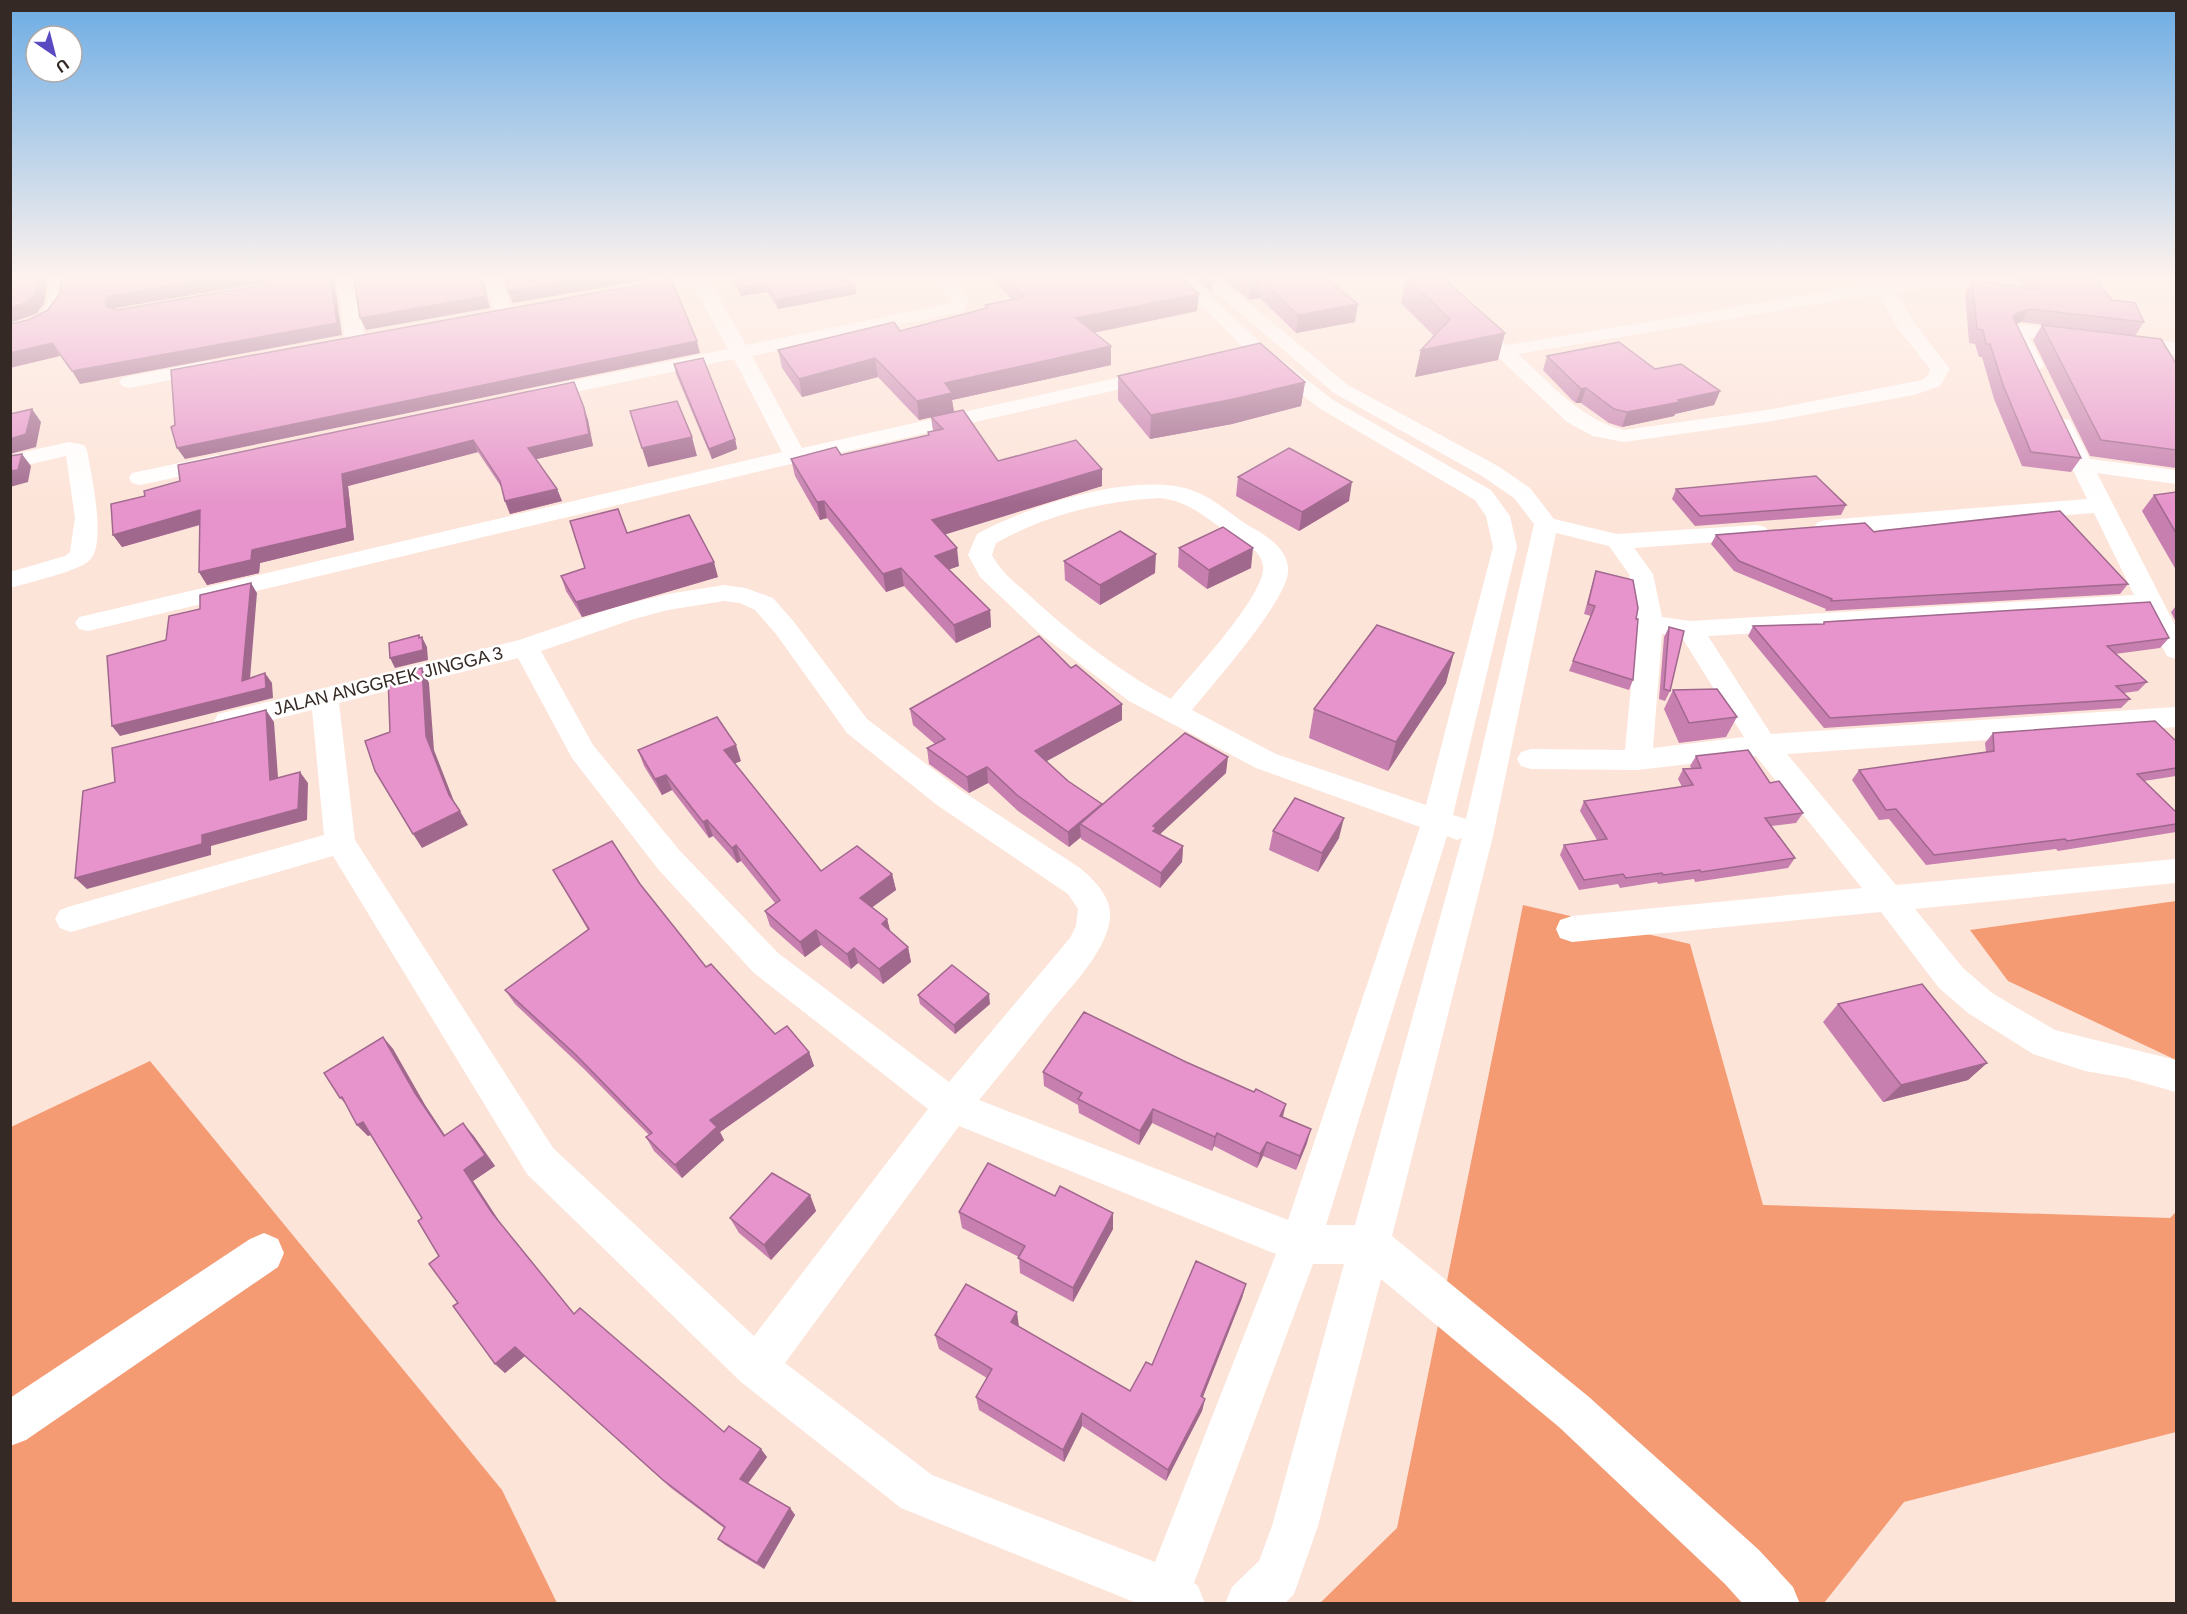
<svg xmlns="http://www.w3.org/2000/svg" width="2187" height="1614" viewBox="0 0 2187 1614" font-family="Helvetica,sans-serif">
	<rect width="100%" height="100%" fill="#fde4d9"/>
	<g fill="#f49b73">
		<polygon points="2176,901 2176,1060 2008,981 1970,930"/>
		<polygon points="1523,905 1690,944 1763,1205 2170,1218 2176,1212 2176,1432 1904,1502 1824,1603 1319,1604 1397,1528"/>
		<polygon points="150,1061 502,1490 557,1603 11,1604 11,1127"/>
	</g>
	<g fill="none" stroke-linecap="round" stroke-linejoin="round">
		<g fill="#fff" fill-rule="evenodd">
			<path d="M50,278h18c4,44 -21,50 -58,59v-12c31,-7 42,-14 40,-47z"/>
			<polygon points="337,278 355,278 365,340 362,344 348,344 345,340"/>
			<polygon points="485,278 503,278 512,312 510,316 496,316 494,312"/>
			<polygon points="670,278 708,278 746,345 947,304 950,300 938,278 956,278 968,300 964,311 752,356 802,448 1156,369 1163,371 1166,375 1163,379 1156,381 795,463 88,631 79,629 75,623 79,617 88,615 782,452 734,359 537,400 530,398 527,394 530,390 537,388 728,349 692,284 632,296 626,294 623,290 626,286"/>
			<path d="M1173,278h19l74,70 67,52 158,90 19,26 7,31 -64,268 13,4 68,-295 -20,-26 -32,-22 -148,-83 -135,-115h20l129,107 150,81 32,22 24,31 63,15 140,-9 8,2 4,5 -4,5 -8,2 -123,9 19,26 9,43 28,4 444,-26 -40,-82 -268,21 -8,-2 -4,-5 4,-5 8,-2 261,-21 -36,-74 3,-5 8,-1 8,1 20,39 86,11v14l-79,-11 79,154v32l-9,-3 -25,-46 -434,26 63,98 405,-27v20l-389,27 109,131 280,-26v24l-261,26 48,59 29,25 63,37 121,30v32l-50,-14 -41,-7 -52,-17 -65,-41 -29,-25 -58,-76 -309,30 -12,-4 -4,-9 4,-9 12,-4 290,-28 -106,-132 -118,14 -107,-1 -10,-3 -4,-7 4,-7 10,-3 94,1 12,-126 -8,-50 -20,-28 -53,-13 -63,303 -101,400 197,161 170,153 34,37 7,17h-57l-18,-20 -166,-157 -178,-148 -63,247 -24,68 -10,10h-59l7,-17 27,-26 13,-35 72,-262h-31l-119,319 4,3 7,18h-66l-238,-96 -160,-126 -214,-208 -194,-318 -262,76 -11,-4 -5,-9 5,-9 11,-4 253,-71 -12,-125 -84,21 -10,-3 -4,-7 4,-7 301,-74 97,-33 52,-13 56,-9 21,3 28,10 21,24 73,97 92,70 121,79c14,12 32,29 30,50 -3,34 -43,73 -64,99 -22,28 -44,55 -67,83l309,120 132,-393 -164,-59 -127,-67 -90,-68 -59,-56 -12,-22 9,-21c51,-28 157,-63 214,-44 22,7 39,24 58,36 17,9 41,24 39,46 -2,30 -75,112 -96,138l84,44 150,51 67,-258 -7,-31 -11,-16 -156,-92 -67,-52zM1159,498c30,3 44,18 68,34 13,9 33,16 36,33 5,28 -73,110 -92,134 -51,-27 -100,-65 -142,-104 -14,-12 -28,-23 -37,-40l4,-12c50,-28 106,-42 163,-45zM724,601l16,2 15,7 21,24 71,99 90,72 131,89 10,15 -2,17 -6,12 -121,144 -171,-129 -98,-102 -87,-106 -52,-94 93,-32 34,-9zM1662,634l19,2 63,101 -91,11zM518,658l54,100 86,111 96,104 174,136 -174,227 -201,-188 -198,-308 -16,-137zM1447,836l10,4 5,-2 -107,387h-29zM959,1126l317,128 -121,308 -223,-87 -147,-112z"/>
			<path d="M1414,278h19l74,67 364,-61 -3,-6h18l2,3 45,-3h73l-3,4 -6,1 -102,9 20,32 35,45 -10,17 -26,9 -141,26 -149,21 -31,-6 -26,-14zM1877,294l23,37 30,38 -2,6 -6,5 -149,29 -149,21c-43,-10 -74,-47 -106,-76z"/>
			<polygon points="2019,324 2078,330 2085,332 2088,336 2085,340 2078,342 2029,337 2044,365 2041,369 2027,369 2024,365 2007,332 2012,326"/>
			<polygon points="2125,335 2176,343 2176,355 2118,345 2115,341 2118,337"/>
			<polygon points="210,361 217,363 220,367 217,371 129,388 122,386 119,382 122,378 129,376"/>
			<path d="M69,442l15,3 3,5c4,23 20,93 3,110 -10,11 -63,23 -80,28v-16l55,-16 5,-4 5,-34 -9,-62 -56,13v-14z"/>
			<polygon points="217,455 225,457 228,462 225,467 140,485 132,483 129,478 132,473"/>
			<polygon points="264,1233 278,1239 284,1253 278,1267 26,1440 10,1446 10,1398 250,1239"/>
		</g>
	</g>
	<g fill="#c67faf">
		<polygon points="732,278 845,278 855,285 856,294 778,309 767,292 741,296"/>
		<polygon points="993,278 1188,278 1187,284 1197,311 1094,333 1111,365 952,400 954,412 919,420 878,377 802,397 782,368 778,350 900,331 985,308 985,305 1012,300"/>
		<polygon points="1195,278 1213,278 1212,292"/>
		<polygon points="1222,278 1325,278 1355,322 1296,333 1260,298 1250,300"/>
		<polygon points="1406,278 1443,278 1498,360 1415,377 1421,350 1434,336 1401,303"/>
		<polygon points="2015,278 2095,278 2112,300 2144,322 2135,336 2021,322 2016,324 2081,458 2071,472 2022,466 1994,399 1982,357 1979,357 1975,344 1969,343 1965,293 1972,280 2022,287"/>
		<polygon points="2042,325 2176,362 2176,470 2176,468 2090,456 2033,340"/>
		<polygon points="1547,356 1655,369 1720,391 1714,405 1675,414 1674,416 1622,427 1609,423 1581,403 1576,403 1572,400 1543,370"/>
		<polygon points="674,364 735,439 737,449 712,459 676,374"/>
		<polygon points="1118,376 1305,382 1301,406 1232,424 1150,439 1118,400"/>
		<polygon points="584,408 588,420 593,446 536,459 557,489 562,501 510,514 505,501 502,488 478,452 348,486 354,540 260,563 259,573 207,585 199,572 200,525 122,547 113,535"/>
		<polygon points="931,417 998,461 1102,486 944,534 959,566 949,569 990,610 991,627 956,643 904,586 886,592 827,518 820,520 795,476 791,459 841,455 928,435 928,432 933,431"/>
		<polygon points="1238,477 1349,501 1299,531 1236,496"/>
		<polygon points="1676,489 1846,505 1841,515 1695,526 1672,499"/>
		<polygon points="2176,492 2176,570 2142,511 2154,495"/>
		<polygon points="1874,532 2128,584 2120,594 1825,611 1826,609 1734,571 1711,544 1716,535"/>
		<polygon points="627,533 718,577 582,617 566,591 561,576 585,568"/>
		<polygon points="1179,548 1251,568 1207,589 1178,567"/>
		<polygon points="1064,561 1155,573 1100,605 1065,580"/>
		<polygon points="1596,571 1636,619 1633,680 1629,690 1569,671 1591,616 1584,614 1593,581"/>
		<polygon points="2176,606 2176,622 2171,612"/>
		<polygon points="1753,626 2169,638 2160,648 2115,654 2147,682 2138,691 2124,693 2130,699 2121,708 1824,728 1748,636"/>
		<polygon points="1669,627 1670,691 1665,701 1659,699 1664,637"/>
		<polygon points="1071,668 1122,704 1122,720 1046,761 1068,781 1102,804 1226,773 1159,834 1183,846 1182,862 1160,888 1081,839 1081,837 1069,847 1018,811 988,783 969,793 929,764 927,748 935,744 913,725 910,709"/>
		<polygon points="1446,683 1388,771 1309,738 1314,709"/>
		<polygon points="1673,690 1737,717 1726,737 1679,743 1664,709"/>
		<polygon points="1993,733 2176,741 2176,776 2144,781 2176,812 2176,832 2058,851 2056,849 1926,865 1889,819 1879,820 1852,780 1859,770 1986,752 1985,743"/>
		<polygon points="638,750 741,761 735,763 821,871 892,874 896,890 872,907 887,919 890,931 908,947 911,962 883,984 858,963 851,969 821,945 805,957 770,926 765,911 775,903 741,861 737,863 713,836 709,838 672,790 662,795 644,766"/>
		<polygon points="1696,756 1770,783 1803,813 1796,823 1771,826 1795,858 1788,868 1695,882 1694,879 1658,884 1657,882 1620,888 1618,884 1579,890 1560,855 1564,845 1597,840 1580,811 1584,801 1682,787 1678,779 1683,769 1692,769 1690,766"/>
		<polygon points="1273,831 1339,838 1318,872 1269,850"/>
		<polygon points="553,870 640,884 706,967 775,1034 809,1052 814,1066 720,1132 724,1140 682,1178 654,1151 646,1137 649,1135 584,1069 515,1004 505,990 588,930"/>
		<polygon points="918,995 990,1004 955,1034 920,1004"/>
		<polygon points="1838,1004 1987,1063 1968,1080 1883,1102 1823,1022"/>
		<polygon points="383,1037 393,1049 425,1105 445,1135 473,1135 495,1166 473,1181 501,1224 574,1314 724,1432 767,1457 748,1483 790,1508 795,1515 764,1569 725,1545 718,1539 724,1528 671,1488 525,1356 505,1373 495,1364 458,1303 439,1256 422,1218 371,1135 368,1136 357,1125 347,1105 340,1098"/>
		<polygon points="1043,1072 1254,1092 1286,1104 1283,1117 1307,1143 1296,1170 1263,1156 1257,1168 1214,1146 1212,1151 1152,1123 1139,1145 1079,1113 1078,1105 1044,1086"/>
		<polygon points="810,1195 816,1211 771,1260 739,1233 730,1218"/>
		<polygon points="959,1212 1113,1229 1073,1302 1020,1273 1019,1257 962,1228"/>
		<polygon points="1246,1284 1242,1298 1203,1397 1205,1399 1202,1411 1166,1481 1082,1426 1064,1462 979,1410 976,1397 987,1378 939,1349 935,1335 1018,1326 1130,1391 1152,1365"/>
	</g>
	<g fill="#a1688e">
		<polygon points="39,278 48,278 44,304 36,314 10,323 10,308"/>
		<polygon points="216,278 291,278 116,308 113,313 107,307 106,301 109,296"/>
		<polygon points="330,278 332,278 335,285 342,335 80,384 72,371"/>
		<polygon points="481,278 484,278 483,279 490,308 366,330 360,318"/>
		<polygon points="588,278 658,278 513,303 508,291"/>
		<polygon points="1188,278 1187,295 1199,294 1197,311 1077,336 1076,318 1185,281"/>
		<polygon points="1262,281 1260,298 1250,300 1251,283"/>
		<polygon points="766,283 767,292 741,296 739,288"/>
		<polygon points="855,285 856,294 778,309 776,300"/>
		<polygon points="1358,304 1355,322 1296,333 1298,315"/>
		<polygon points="2029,309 2021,322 2009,326 2013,317 2017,313"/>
		<polygon points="1505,333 1498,360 1415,377 1421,350"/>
		<polygon points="697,341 700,353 185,459 177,448"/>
		<polygon points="52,343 60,356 10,368 10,353"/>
		<polygon points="1111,346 1111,365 952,400 954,412 919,420 917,401 945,383"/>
		<polygon points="875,358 878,377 802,397 799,379"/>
		<polygon points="1305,382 1301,406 1232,424 1150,439 1151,415"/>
		<polygon points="1586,388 1581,403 1576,403 1581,389"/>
		<polygon points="1720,391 1714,405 1675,414 1674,416 1622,427 1627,412"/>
		<polygon points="584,408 588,420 593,446 533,460 528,448"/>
		<polygon points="32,409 41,422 36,447 10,454 10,439"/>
		<polygon points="692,437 697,456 648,467 642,448"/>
		<polygon points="735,439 737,449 712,459 709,449"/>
		<polygon points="473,440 478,452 348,486 354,540 260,563 259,573 207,585 199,572 252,550 342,474"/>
		<polygon points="22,454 31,466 28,482 10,487 10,471"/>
		<polygon points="1102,469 1102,486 934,538 932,520"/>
		<polygon points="1352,482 1349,501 1299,531 1302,512"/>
		<polygon points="557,489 562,501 510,514 505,501"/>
		<polygon points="824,501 827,518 820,520 817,502"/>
		<polygon points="200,510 209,522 122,547 113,535"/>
		<polygon points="957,548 959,566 937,574 935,556"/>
		<polygon points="1253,548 1251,568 1207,589 1209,570"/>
		<polygon points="1156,554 1155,573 1100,605 1100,585"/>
		<polygon points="714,562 718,577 582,617 576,602"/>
		<polygon points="901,568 904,586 886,592 883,574"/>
		<polygon points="251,583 257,593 249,691 242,681"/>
		<polygon points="990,610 991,627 956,643 954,625"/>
		<polygon points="419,635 422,641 422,637 427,647 428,660 395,668 390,658 419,638"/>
		<polygon points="1454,653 1446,683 1388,771 1396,742"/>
		<polygon points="422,668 429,683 434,750 457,809 449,795 426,736"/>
		<polygon points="265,673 272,683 273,698 120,736 112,726"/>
		<polygon points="1122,704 1122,720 1036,767 1035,751"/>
		<polygon points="266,710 274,722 279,791 270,780"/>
		<polygon points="736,745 741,761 729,766 724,750"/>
		<polygon points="1228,757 1226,773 1156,838 1155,843 1153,826"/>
		<polygon points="987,767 988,783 969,793 967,777"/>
		<polygon points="300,772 308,783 307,820 211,846 211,855 87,889 75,878 202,835"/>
		<polygon points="666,775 672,790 662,795 655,779"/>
		<polygon points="1102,804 1080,824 1081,837 1069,847 1068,832"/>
		<polygon points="460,811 468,825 422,848 413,834"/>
		<polygon points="1344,818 1339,838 1318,872 1322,853"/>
		<polygon points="707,820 713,836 709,838 703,822"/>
		<polygon points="736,845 741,861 737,863 732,848"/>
		<polygon points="1183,846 1182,862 1160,888 1161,873"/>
		<polygon points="892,874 896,890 863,914 860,898"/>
		<polygon points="887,919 891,934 882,924"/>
		<polygon points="816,930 821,945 805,957 800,942"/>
		<polygon points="908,947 911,962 883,984 879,969"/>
		<polygon points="854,948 858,963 851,969 847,954"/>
		<polygon points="989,994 990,1004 955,1034 954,1025"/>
		<polygon points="383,1037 393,1049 425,1105 453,1148 444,1136 415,1093"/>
		<polygon points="809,1052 814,1066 720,1132 724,1140 682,1178 675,1165 710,1120"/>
		<polygon points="1987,1063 1968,1080 1883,1102 1901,1085"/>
		<polygon points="1286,1104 1282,1118 1280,1116"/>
		<polygon points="1153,1109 1152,1123 1139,1145 1140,1131"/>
		<polygon points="363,1122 374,1133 368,1136 357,1125"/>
		<polygon points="463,1123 473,1135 495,1166 473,1181 501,1224 582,1324 492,1213 464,1170"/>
		<polygon points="1311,1129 1307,1143 1296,1170 1300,1156"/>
		<polygon points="1217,1133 1214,1146 1212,1151 1215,1137"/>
		<polygon points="1267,1142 1263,1156 1257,1168 1260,1154"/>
		<polygon points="810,1195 816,1211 771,1260 764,1245"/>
		<polygon points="1113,1213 1113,1229 1073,1302 1073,1288"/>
		<polygon points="1246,1284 1242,1298 1198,1409 1201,1396"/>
		<polygon points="1017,1312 1019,1327 1011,1322"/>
		<polygon points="515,1347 525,1356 505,1373 495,1364"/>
		<polygon points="1205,1399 1202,1411 1166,1481 1168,1470"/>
		<polygon points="1082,1413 1082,1426 1064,1462 1063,1450"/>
		<polygon points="761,1449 767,1457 746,1486 740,1479"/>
		<polygon points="790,1508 795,1515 764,1569 757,1563"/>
	</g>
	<g fill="#e694cb" stroke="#a1688e" stroke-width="1.5">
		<polygon points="10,278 39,278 36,293 28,302 10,308"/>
		<polygon points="61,278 216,278 109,296 106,301 107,307 117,310 302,278 330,278 337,323 72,371 52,343 10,353 10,324 28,320 48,310 60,293"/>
		<polygon points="354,278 481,278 486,296 360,318"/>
		<polygon points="504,278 588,278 508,291"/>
		<polygon points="735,278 845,278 855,285 776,300 766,283 739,288"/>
		<polygon points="1007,278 1187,278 1185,281 1199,294 1076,318 1111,346 945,383 952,393 917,401 875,358 799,379 778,350 894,322 900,331 987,308 985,305 1024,297"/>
		<polygon points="1245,278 1325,278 1358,304 1298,315 1262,281 1251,283"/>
		<polygon points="1407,278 1443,278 1505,333 1421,350 1450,319"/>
		<polygon points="2031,278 2095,278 2112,300 2135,303 2144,322 2029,309 2017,313 2013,317 2081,458 2031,452 2003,385 1990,344 1986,344 1983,330 1977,329 1972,280 2040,290"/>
		<polygon points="671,279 697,341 177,448 171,427 175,425 171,370"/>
		<polygon points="2042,325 2161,339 2175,362 2176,362 2176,450 2101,440"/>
		<polygon points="1619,342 1655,369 1681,364 1720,391 1678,400 1680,402 1627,412 1614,409 1586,388 1581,389 1547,356"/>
		<polygon points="1260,343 1305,382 1234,399 1151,415 1118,376"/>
		<polygon points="703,358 735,439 709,449 674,364"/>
		<polygon points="574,382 584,408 589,434 528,448 557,489 505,501 500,481 473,440 342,474 347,528 252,550 251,560 199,572 200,510 113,535 111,504 145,496 144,491 180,481 178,465"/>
		<polygon points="677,401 692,437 642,448 630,411"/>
		<polygon points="32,409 26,434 10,439 10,414"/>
		<polygon points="963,410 998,461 1076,440 1102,469 932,520 957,548 935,556 990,610 954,625 901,568 883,574 824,501 817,502 791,459 836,447 841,455 929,435 928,432 943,429 931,417"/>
		<polygon points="1289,448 1352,482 1302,512 1238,477"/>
		<polygon points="22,454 18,470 10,471 10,456"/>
		<polygon points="1816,476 1846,505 1700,516 1676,489"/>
		<polygon points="2176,492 2176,533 2154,495"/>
		<polygon points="618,509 627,533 689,515 714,562 576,602 561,576 585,568 570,521"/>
		<polygon points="2060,511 2128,584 1831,601 1832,599 1739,561 1716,535 1865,523 1874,532 1879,531"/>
		<polygon points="1223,527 1253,548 1209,570 1179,548"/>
		<polygon points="1120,531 1156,554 1100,585 1064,561"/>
		<polygon points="1596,571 1633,580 1638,608 1636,619 1638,619 1633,680 1573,661 1595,606 1588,604"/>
		<polygon points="251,583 242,681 265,673 266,688 112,726 107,656 166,640 169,616 200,609 200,595"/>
		<polygon points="2150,602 2169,638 2107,646 2147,682 2116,686 2130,699 1830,718 1753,626 1824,624 1824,622"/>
		<polygon points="1377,625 1454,653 1396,742 1314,709"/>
		<polygon points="1669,627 1684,631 1670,691 1664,689"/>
		<polygon points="419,635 419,638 422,637 423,650 390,658 389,643"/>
		<polygon points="1039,636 1071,668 1076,665 1122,704 1035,751 1068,781 1102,804 1068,832 1017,795 987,767 967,777 927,748 945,739 910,709"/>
		<polygon points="422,668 426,736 449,795 460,811 413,834 375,771 365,741 390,732 388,677"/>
		<polygon points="1717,689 1737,717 1689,723 1673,690"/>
		<polygon points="266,710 270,780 300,772 298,809 202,835 202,844 75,878 83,791 115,782 112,748"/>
		<polygon points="717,717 736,745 724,750 821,871 857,846 892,874 860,898 887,919 882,924 908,947 879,969 854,948 847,954 816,930 800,942 765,911 780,900 736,845 732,848 707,820 703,822 666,775 655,779 638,750"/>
		<polygon points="2155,721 2176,741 2176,768 2137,774 2176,812 2176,824 2067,841 2065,839 1934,855 1896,809 1886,810 1859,770 1994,751 1993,733"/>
		<polygon points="1185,733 1228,757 1153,826 1156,828 1153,831 1183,846 1161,873 1080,824"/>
		<polygon points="1748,750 1770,783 1779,781 1803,813 1765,818 1795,858 1701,872 1700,870 1663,875 1662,873 1626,878 1623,874 1584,880 1564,845 1607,839 1584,801 1693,785 1683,769 1701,768 1696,756"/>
		<polygon points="1295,798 1344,818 1322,853 1273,831"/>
		<polygon points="612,841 640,884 706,967 711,964 775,1034 787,1026 809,1052 710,1120 717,1127 675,1165 646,1137 652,1133 576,1055 505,990 589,929 553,870"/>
		<polygon points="952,965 989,994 954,1025 918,995"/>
		<polygon points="1922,984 1987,1063 1901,1085 1838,1004"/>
		<polygon points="1084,1012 1186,1062 1254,1092 1256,1089 1286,1104 1280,1116 1311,1129 1300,1156 1267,1142 1260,1154 1217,1133 1215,1137 1153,1109 1140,1131 1078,1099 1082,1093 1043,1072"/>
		<polygon points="383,1037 415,1093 444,1136 463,1123 485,1155 464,1170 492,1213 574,1314 580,1308 724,1432 729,1426 761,1449 740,1479 790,1508 757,1563 718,1539 725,1527 663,1480 515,1347 495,1364 453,1306 458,1303 429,1264 439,1256 418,1221 422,1218 363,1122 357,1125 342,1097 340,1098 324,1073"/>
		<polygon points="988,1163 1055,1196 1060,1186 1113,1213 1073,1288 1018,1258 1025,1246 959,1212"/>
		<polygon points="772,1173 810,1195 764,1245 730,1218"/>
		<polygon points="1196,1261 1246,1284 1201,1396 1205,1399 1168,1470 1082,1413 1063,1450 976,1397 992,1369 935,1335 966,1284 1017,1312 1011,1322 1130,1391 1146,1362 1152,1365"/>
	</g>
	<linearGradient id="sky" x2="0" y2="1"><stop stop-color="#6cace4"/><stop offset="0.55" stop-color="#fef3ee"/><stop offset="1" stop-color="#fef3ee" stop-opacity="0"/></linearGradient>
	<rect width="2187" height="504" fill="url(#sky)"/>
	<g text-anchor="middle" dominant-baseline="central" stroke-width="5" stroke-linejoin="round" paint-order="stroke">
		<g font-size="18" fill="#342924" stroke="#fff">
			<text transform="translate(388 681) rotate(-14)">JALAN ANGGREK JINGGA 3</text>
		</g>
	</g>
	<rect width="2187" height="1614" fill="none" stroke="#342924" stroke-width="24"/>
	<g transform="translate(54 54) rotate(145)"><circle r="28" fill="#ffffff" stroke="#aea9a7" stroke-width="1.5"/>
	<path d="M0-4.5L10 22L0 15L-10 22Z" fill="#5a4ac2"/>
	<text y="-9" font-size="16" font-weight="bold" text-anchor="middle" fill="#342924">U</text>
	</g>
</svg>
